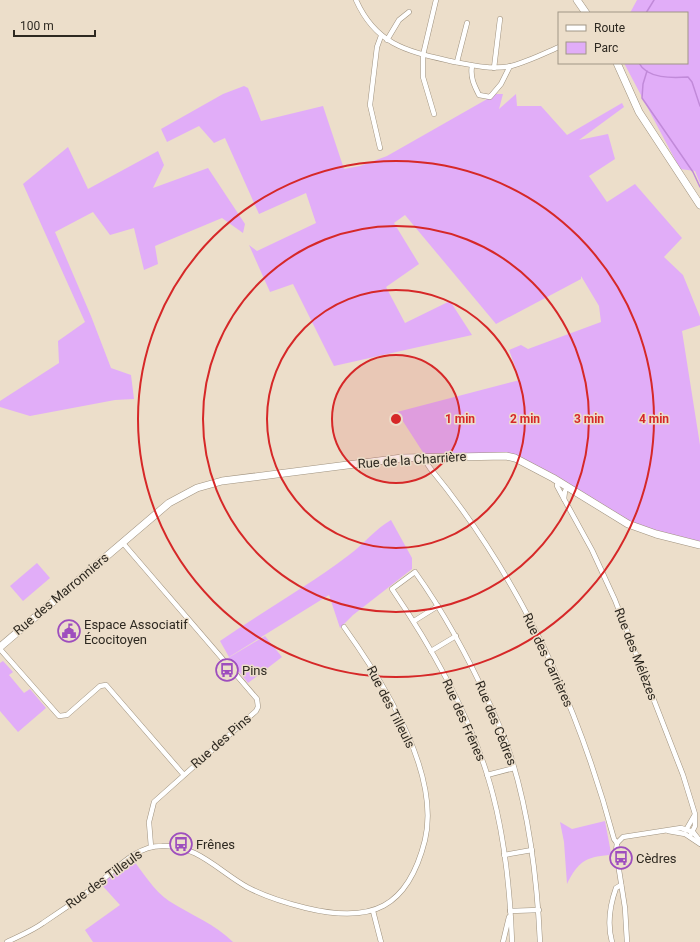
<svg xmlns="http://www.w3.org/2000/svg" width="700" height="942" viewBox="0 0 700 942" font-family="Roboto,sans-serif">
	<rect width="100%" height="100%" fill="#ecdeca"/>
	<g fill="#e1adf8">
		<polygon points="637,0 700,0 700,183 695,171 680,169 624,63 687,63 687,13 630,13"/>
		<polygon points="244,86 248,88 261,121 323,106 344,169 360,166 387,156 496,94 503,94 499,109 516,94 517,106 541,106 567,135 622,103 624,107 579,140 608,134 615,159 589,176 607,202 635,184 682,238 664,257 683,275 700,317 700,325 682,331 700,445 700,545 636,527 515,458 426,457 397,412 520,380 509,350 521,345 528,349 601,322 599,306 581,276 581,279 496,324 405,215 394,223 419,264 386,287 405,323 450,301 472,335 334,366 293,284 270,292 249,245 257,251 316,223 306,193 259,214 225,138 214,143 199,126 167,142 161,129 223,94"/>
		<polygon points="68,147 88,189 158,151 164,165 153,188 208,168 245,224 243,233 222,218 155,246 158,264 144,270 134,228 110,235 93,212 55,232 91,316 111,368 131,375 134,399 115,400 30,416 0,407 0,401 59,363 58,341 85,322 23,184"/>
		<path d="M391,520l21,38v11l-59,46 -13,13 -11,-33 -100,62 -9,-16c42,-29 88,-55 129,-86 15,-11 26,-26 42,-35z"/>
		<polygon points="37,563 50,578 23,601 10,586"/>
		<polygon points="265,636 282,657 248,683 228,658"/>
		<polygon points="3,661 13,672 9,675 24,693 30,689 46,708 18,732 0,711 0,663"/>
		<path d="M605,821l6,32 -2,2c-24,2 -31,7 -42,29l-3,-42 -4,-20 12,7z"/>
		<path d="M131,857c11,14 23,34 38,44 22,14 46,23 64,41h-140l-8,-12 35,-25 -20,-22z"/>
	</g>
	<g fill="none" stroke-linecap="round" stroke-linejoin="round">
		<g stroke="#c18ad9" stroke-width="1.5">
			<polyline points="646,13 654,0"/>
			<path d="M639,63c8,16 34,15 49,14l4,5 8,24"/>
			<polyline points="647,71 643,84 642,98 693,172 700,187"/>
		</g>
		<g stroke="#9f927f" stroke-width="5.5">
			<g id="street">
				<path d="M356,0c20,45 51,51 94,61 21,4 40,9 61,5 16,-4 32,-12 48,-19"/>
				<polyline points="387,40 399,20 409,12"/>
				<polyline points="457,62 467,23"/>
				<path d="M472,66c-2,11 2,19 7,29l11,2 11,-13 9,-18"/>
				<polyline points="494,68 500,19"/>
				<polyline points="434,114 423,77 423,55 436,0"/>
				<polyline points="380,148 370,105 377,47 381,36"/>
				<path d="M426,457v5l4,6c89,108 148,237 184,371l3,4"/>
				<polyline points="558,481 557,486 564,499 565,491 568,487"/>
				<polyline points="564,499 592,550 615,600 683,775 695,814 695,826 690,836"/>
				<polyline points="122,542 257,699 258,707 256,711 154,802 149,822 151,847"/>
				<polyline points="414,621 438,606"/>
				<polyline points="0,649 59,716 67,715 100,686 106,685 183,774"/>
				<polyline points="431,651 456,636"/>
				<polyline points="487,775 514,768"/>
				<polyline points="686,830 694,816"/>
				<polyline points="668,831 685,834 700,844"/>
				<polyline points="617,843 616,851 625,908 627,942"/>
				<polyline points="617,843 623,837 681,828 693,832 700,841"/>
				<polyline points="504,855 532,850"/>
				<polyline points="373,911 381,942"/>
				<polyline points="510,911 539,910"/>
				<path d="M7,942c12,-6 25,-11 36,-19 17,-11 34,-23 51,-36 21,-16 40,-41 68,-41 34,-2 58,26 85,41 19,10 39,16 59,21 66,16 102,0 119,-68 16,-68 -43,-160 -81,-213"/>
				<polyline points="503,942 509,917"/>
				<path d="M512,942c-2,-56 -8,-114 -25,-168 -21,-66 -56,-128 -95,-185l23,-17c31,43 55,89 77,137 5,12 11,24 15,36 22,63 30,131 33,197"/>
				<path d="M612,942c-5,-18 -2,-37 4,-54l5,-3"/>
			</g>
		</g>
		<g stroke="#9f927f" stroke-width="8">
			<g id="secondary">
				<polyline points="577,0 586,13"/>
				<polyline points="617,63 639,112 700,205"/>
				<polyline points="0,647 169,503 197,488 222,481 402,458 506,456 515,458 553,478 628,524 656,534 700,545"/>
			</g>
		</g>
		<use href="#street" stroke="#fff" stroke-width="4.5"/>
		<use href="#secondary" stroke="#fff" stroke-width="7"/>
	</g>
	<circle cx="396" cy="419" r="64" fill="#d62828" fill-opacity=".12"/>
	<g fill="none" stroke="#d62828" stroke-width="2">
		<circle cx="396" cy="419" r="64"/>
		<circle cx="396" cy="419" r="129"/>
		<circle cx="396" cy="419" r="193"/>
		<circle cx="396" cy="419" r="258"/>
	</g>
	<defs>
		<g id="civic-ring" transform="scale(1.15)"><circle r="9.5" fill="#ecdeca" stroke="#9e4ebe" stroke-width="1.5"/><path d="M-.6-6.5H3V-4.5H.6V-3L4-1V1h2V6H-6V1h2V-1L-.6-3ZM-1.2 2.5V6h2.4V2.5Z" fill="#9e4ebe"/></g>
		<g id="bus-ring" transform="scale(1.15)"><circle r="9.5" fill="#ecdeca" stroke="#9e4ebe" stroke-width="1.5"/><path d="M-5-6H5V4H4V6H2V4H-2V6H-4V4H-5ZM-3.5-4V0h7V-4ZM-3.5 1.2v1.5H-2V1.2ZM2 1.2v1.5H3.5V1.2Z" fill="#9e4ebe"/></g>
	</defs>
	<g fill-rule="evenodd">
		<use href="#civic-ring" x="69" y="631"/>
		<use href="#bus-ring" x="227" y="670"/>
		<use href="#bus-ring" x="181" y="844"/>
		<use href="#bus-ring" x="621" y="858"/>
	</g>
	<g text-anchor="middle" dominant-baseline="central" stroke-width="3" stroke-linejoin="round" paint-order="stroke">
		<g font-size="13" fill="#2e2921" stroke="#ecdeca">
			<text transform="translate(412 460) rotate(-4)">Rue de la Charrière</text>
			<text transform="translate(61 594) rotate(-40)">Rue des Marronniers</text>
			<text transform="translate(636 654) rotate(69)">Rue des Mélèzes</text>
			<text transform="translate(548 660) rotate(65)">Rue des Carrières</text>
			<text transform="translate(391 707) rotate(63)">Rue des Tilleuls</text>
			<text transform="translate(464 720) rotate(66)">Rue des Frênes</text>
			<text transform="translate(496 723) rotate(68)">Rue des Cèdres</text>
			<text transform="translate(221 741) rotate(-41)">Rue des Pins</text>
			<text transform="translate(104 879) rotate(-36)">Rue des Tilleuls</text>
		</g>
		<g font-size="13" fill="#2e2921" stroke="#ecdeca" text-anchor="start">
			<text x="84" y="624">Espace Associatif<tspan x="84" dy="15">Écocitoyen</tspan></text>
			<text x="242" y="670">Pins</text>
			<text x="196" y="844">Frênes</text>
			<text x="636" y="858">Cèdres</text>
		</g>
	</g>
	<circle cx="396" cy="419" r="6" fill="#d62828" stroke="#ecdeca" stroke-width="2"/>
	<g font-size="12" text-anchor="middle" font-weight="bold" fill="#d62828" stroke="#ecdeca" stroke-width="3" stroke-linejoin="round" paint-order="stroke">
		<text x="460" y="423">1 min</text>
		<text x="525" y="423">2 min</text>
		<text x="589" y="423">3 min</text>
		<text x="654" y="423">4 min</text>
	</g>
	<rect x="558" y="12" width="130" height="52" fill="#ecdeca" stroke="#a09686"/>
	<rect x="566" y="25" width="20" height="6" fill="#ffffff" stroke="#a09686"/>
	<text x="594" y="32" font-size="12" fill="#2e2921">Route</text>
	<rect x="566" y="42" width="20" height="12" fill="#e1adf8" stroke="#a09686"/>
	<text x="594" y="52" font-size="12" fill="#2e2921">Parc</text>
	<path d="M14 30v6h81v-6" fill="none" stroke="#2e2921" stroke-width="2"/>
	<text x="20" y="30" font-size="12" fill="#2e2921" stroke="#ecdeca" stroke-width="3" paint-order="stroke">100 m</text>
</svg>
